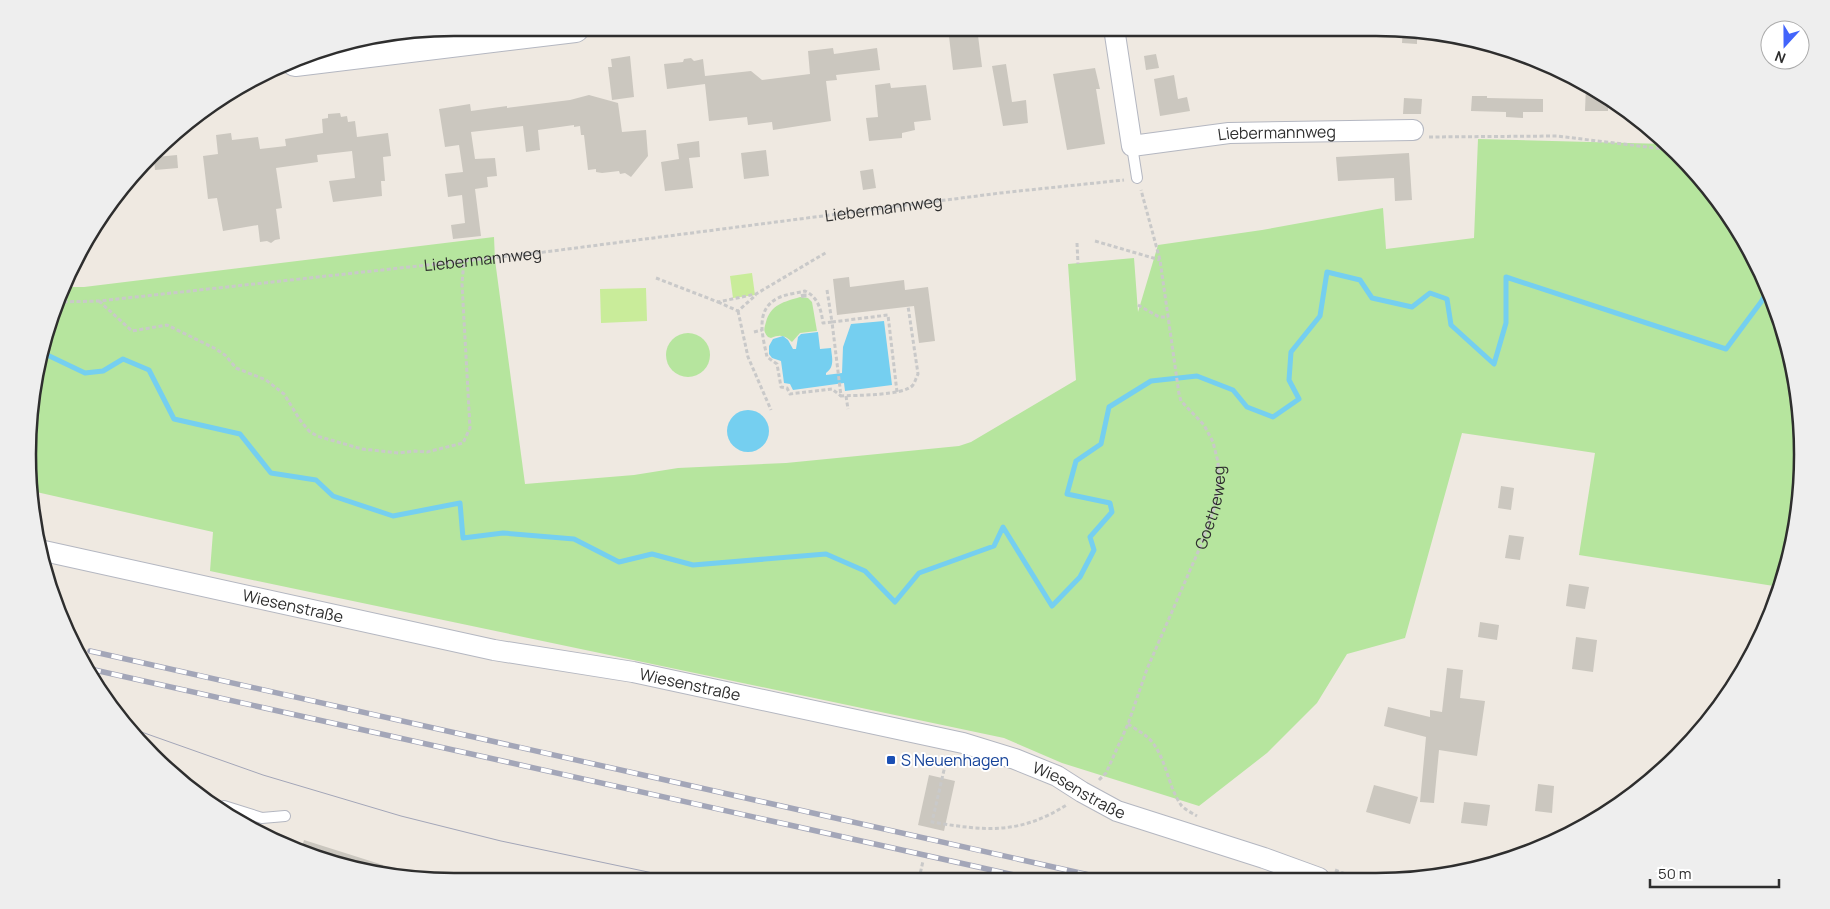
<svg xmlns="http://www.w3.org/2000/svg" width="1830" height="909" viewBox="0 0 1830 909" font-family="Manrope,sans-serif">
	<rect width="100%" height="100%" fill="#efe9e1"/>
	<g fill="#b6e59e">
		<polygon points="1478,139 1666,144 1696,173 1745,241 1780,317 1799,398 1802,482 1788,565 1780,587 1579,555 1595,453 1462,433 1405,638 1347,654 1317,703 1267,753 1199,806 1062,763 1004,738 210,571 213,532 32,491 36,371 62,287 84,287 494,237 495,260 525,484 634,475 678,468 786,463 959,446 971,442 1076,380 1068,264 1134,258 1138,312 1158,245 1262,230 1383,208 1386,249 1474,238"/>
		<path d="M800,297l8,1 4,4 5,29 -17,2 -8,9c-7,-7 -12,-8 -21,-4l-3,-1c-5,-6 -4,-8 -2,-15 5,-18 18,-20 34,-25z"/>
		<circle cx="688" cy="355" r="22"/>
	</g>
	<g fill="#c9ec9a">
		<polygon points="752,273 755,295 733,298 730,276"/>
		<polygon points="646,288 647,321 601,323 600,289"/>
	</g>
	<g fill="#75cff0">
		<path d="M884,321l8,64 -47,6 -1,-8 -51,7 -3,-6 -6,-1 -3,-22 -9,-3 -3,-4v-8l4,-7 10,-3 5,4 5,9h3l2,-12 3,-3 17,-2 2,17 11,-1c1,10 4,19 -5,25v2l16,-2 1,-26 8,-23z"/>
		<circle cx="748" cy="431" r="21"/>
	</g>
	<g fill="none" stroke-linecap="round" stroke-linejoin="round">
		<polyline stroke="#75cff0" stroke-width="5" points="41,352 85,373 103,371 123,359 149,370 174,419 240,434 271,473 316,480 333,496 393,516 460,503 463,538 503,533 574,539 619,562 652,554 693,565 826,554 865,571 895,602 919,573 994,546 1003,527 1052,606 1080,577 1094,550 1090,537 1112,512 1110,503 1067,494 1076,461 1101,444 1109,407 1151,381 1197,376 1233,390 1247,407 1273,417 1299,399 1289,380 1291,352 1320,316 1327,272 1360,280 1372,298 1412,307 1430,293 1447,299 1451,325 1494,364 1506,323 1506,277 1726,349 1761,302 1768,290"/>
	</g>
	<g fill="#cbc7bf">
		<polygon points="948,28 977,28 982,67 953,70"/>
		<polygon points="1403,28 1417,31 1417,44 1402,43"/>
		<polygon points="833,48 834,54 877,48 880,70 836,75 837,80 826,81 831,121 773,130 772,122 748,125 747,117 709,121 705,84 667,89 664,64 683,62 684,59 691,58 694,61 703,59 705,76 751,71 762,80 810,74 808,51"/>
		<polygon points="1156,54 1159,68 1146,70 1144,56"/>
		<polygon points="630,56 634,97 612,100 608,67 612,67 611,59"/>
		<polygon points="1006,64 1012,102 1026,100 1028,123 1003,126 992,66"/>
		<polygon points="1095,68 1100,89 1096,89 1105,144 1067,150 1053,74"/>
		<polygon points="1174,75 1178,99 1187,97 1190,111 1160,116 1154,79"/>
		<polygon points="890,83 891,88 926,85 931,120 914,122 915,130 902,133 902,138 869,141 866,118 878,117 875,85"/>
		<polygon points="1586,85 1608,99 1608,111 1585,111"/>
		<polygon points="589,95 618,103 622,132 646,130 648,156 631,177 625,173 620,174 619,171 602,173 596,172 596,169 588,170 584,135 581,135 580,126 574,127 574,125 538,130 540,150 526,152 523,126 471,132 475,159 495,158 497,176 487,177 488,187 475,189 481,236 453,239 451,225 465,223 462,195 448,197 445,174 463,172 459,145 445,147 439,109 470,104 471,111 507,106 507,108 570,100"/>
		<polygon points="1472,96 1487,96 1487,98 1543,99 1543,112 1523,112 1523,118 1506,117 1506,112 1471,111"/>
		<polygon points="1404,98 1422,99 1421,114 1403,114"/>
		<polygon points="340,113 341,117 347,116 348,122 355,121 357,137 388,133 391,156 383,157 385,181 381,181 382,196 333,202 329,181 355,178 352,151 317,155 318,162 276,168 282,208 276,209 280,239 275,240 271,243 267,241 260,242 258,225 223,231 217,198 208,199 203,156 218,154 216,135 231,133 232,140 258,137 260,149 286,146 285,139 323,133 322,119 328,118 328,114"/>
		<polygon points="699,141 700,157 689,158 693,188 665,191 661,162 679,159 677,144"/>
		<polygon points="766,150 769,176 744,179 741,153"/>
		<polygon points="1409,153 1412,200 1395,201 1394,178 1338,181 1336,157"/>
		<polygon points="177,155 178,168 155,170 154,159 156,157"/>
		<polygon points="873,169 876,188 863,190 860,171"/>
		<polygon points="849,277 850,287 904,280 905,290 928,287 935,341 919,343 914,306 837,315 833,279"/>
		<polygon points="1501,486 1514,488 1511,510 1498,508"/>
		<polygon points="1509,535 1524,537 1520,560 1505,558"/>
		<polygon points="1569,584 1589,587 1585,609 1566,606"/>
		<polygon points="1480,622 1499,625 1497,640 1478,637"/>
		<polygon points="1576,637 1597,640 1593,672 1572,669"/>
		<polygon points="1447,668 1463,670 1460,698 1485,701 1477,756 1439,750 1434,803 1420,802 1426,737 1384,726 1388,707 1430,717 1430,710 1442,712"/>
		<polygon points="929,775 955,781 944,831 918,825"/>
		<polygon points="1538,784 1554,786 1552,813 1535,811"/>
		<polygon points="1374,785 1418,797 1410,824 1366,812"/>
		<polygon points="1464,802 1490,805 1487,826 1461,823"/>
		<polygon points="304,840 383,865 381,873 344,867 301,851"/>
	</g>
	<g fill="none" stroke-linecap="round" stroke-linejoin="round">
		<g stroke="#b4b7c1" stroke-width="12">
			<g id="lane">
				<polyline points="1132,146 1137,178"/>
				<polyline points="224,806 262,818 285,816"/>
			</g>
		</g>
		<g stroke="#b4b7c1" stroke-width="22">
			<g id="street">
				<path id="s3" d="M1114,28l18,118 97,-13 184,-3"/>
				<path id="s4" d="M44,551l450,99 139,22 330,71 52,16 42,17 25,16 35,19 147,47 55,20"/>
			</g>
		</g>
		<g stroke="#b4b7c1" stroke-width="30">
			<polyline id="secondary" points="295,62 575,28"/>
		</g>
		<g stroke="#c9c9c9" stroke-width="3" stroke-dasharray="4 2.5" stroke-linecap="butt">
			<polyline points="1429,137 1557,136 1672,150"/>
			<polyline points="1095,241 1160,260"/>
			<polyline points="1077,243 1078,264"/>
			<polyline points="656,278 718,302 756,294 827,252"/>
			<path d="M827,290l5,32 -9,1c-2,-14 -5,-26 -18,-32 -8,2 -19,3 -27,7 -24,12 -15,39 -11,59l10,7 4,23 6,1 3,6 42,-5 9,7"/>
			<polyline points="802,294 803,298 805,298 805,291"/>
			<polyline points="99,301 132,331 167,325 214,348 225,355 236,368 266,380 284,394 300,420 309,431 317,436 362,449 399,453 415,451 427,452 463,443 470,428 462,284 464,260"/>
			<path id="s1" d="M57,302l42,-1 438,-48 463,-60 124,-13"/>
			<polyline points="718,302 738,311 756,295"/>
			<polyline points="1138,305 1159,317 1168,317"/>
			<polyline points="738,311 748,357 771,410"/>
			<polyline points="754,332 762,330"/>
			<path d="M897,392l-9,-77 -56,7 9,74c15,-1 63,0 72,-11 2,-3 3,-7 5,-11l-10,-68"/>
			<polyline points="846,396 848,409"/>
			<path d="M1128,724c9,6 19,11 25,19 14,19 15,43 28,62 3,4 11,8 16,11"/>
			<path d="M947,757l-15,65c53,9 88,13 136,-18"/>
			<path id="s2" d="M1099,780l7,-7 22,-49 19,-55 54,-124 13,-36 5,-25 -1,-22 -5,-20 -9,-17 -23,-24 -2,-7 -19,-134 -19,-70"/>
			<polyline points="1335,870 1348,875"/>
			<polyline points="919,879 923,861"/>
		</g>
		<use href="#lane" stroke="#fff" stroke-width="10"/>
		<use href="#street" stroke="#fff" stroke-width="20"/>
		<use href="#secondary" stroke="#fff" stroke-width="28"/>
		<polyline stroke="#a3a6b8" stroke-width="1" points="133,729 263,775 401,816 501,841 686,880"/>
		<g stroke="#a3a6b8" stroke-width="5.5">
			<g id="rail">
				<polyline points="90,651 1107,879"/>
				<polyline points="90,669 1032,879"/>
			</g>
		</g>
		<use href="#rail" stroke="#fff" stroke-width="4" stroke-dasharray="11" stroke-linecap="butt"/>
	</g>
	<rect fill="#1a4fb4" stroke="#fff" stroke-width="2" x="886" y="755" width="10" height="10" rx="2.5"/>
	<g text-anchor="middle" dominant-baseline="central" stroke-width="4" stroke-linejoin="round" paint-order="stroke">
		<g font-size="16" fill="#2e2e2e" stroke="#fff">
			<text stroke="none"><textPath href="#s3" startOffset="265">Liebermannweg</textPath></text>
			<text stroke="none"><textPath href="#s1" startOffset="832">Liebermannweg</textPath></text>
			<text stroke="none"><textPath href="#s1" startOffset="428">Liebermannweg</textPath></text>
			<text stroke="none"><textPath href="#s2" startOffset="296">Goetheweg</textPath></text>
			<text stroke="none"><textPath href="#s4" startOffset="255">Wiesenstraße</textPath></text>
			<text stroke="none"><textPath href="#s4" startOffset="660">Wiesenstraße</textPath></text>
			<text stroke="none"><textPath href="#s4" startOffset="1065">Wiesenstraße</textPath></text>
		</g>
		<g font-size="16" fill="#164399" stroke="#fff" text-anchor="start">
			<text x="901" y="760">S Neuenhagen</text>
		</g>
	</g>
	<path d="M0 0H1830V909H0ZM454 36H1376A418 418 0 0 1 1794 454V455A418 418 0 0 1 1376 873H454A418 418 0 0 1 36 455V454A418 418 0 0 1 454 36Z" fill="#eee" fill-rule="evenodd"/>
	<path fill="none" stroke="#2e2e2e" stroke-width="2.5" d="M454 36H1376A418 418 0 0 1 1794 454V455A418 418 0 0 1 1376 873H454A418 418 0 0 1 36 455V454A418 418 0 0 1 454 36Z"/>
	<g transform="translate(1785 45) rotate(201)"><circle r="24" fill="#ffffff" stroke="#ababab"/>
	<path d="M0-4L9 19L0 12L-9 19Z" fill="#4264fb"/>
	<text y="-8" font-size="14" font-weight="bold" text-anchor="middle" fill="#2e2e2e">N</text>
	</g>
	<path d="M1650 879v8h129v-8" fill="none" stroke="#2e2e2e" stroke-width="2.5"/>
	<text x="1658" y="879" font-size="15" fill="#2e2e2e" stroke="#ffffff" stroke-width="4" paint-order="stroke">50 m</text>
</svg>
